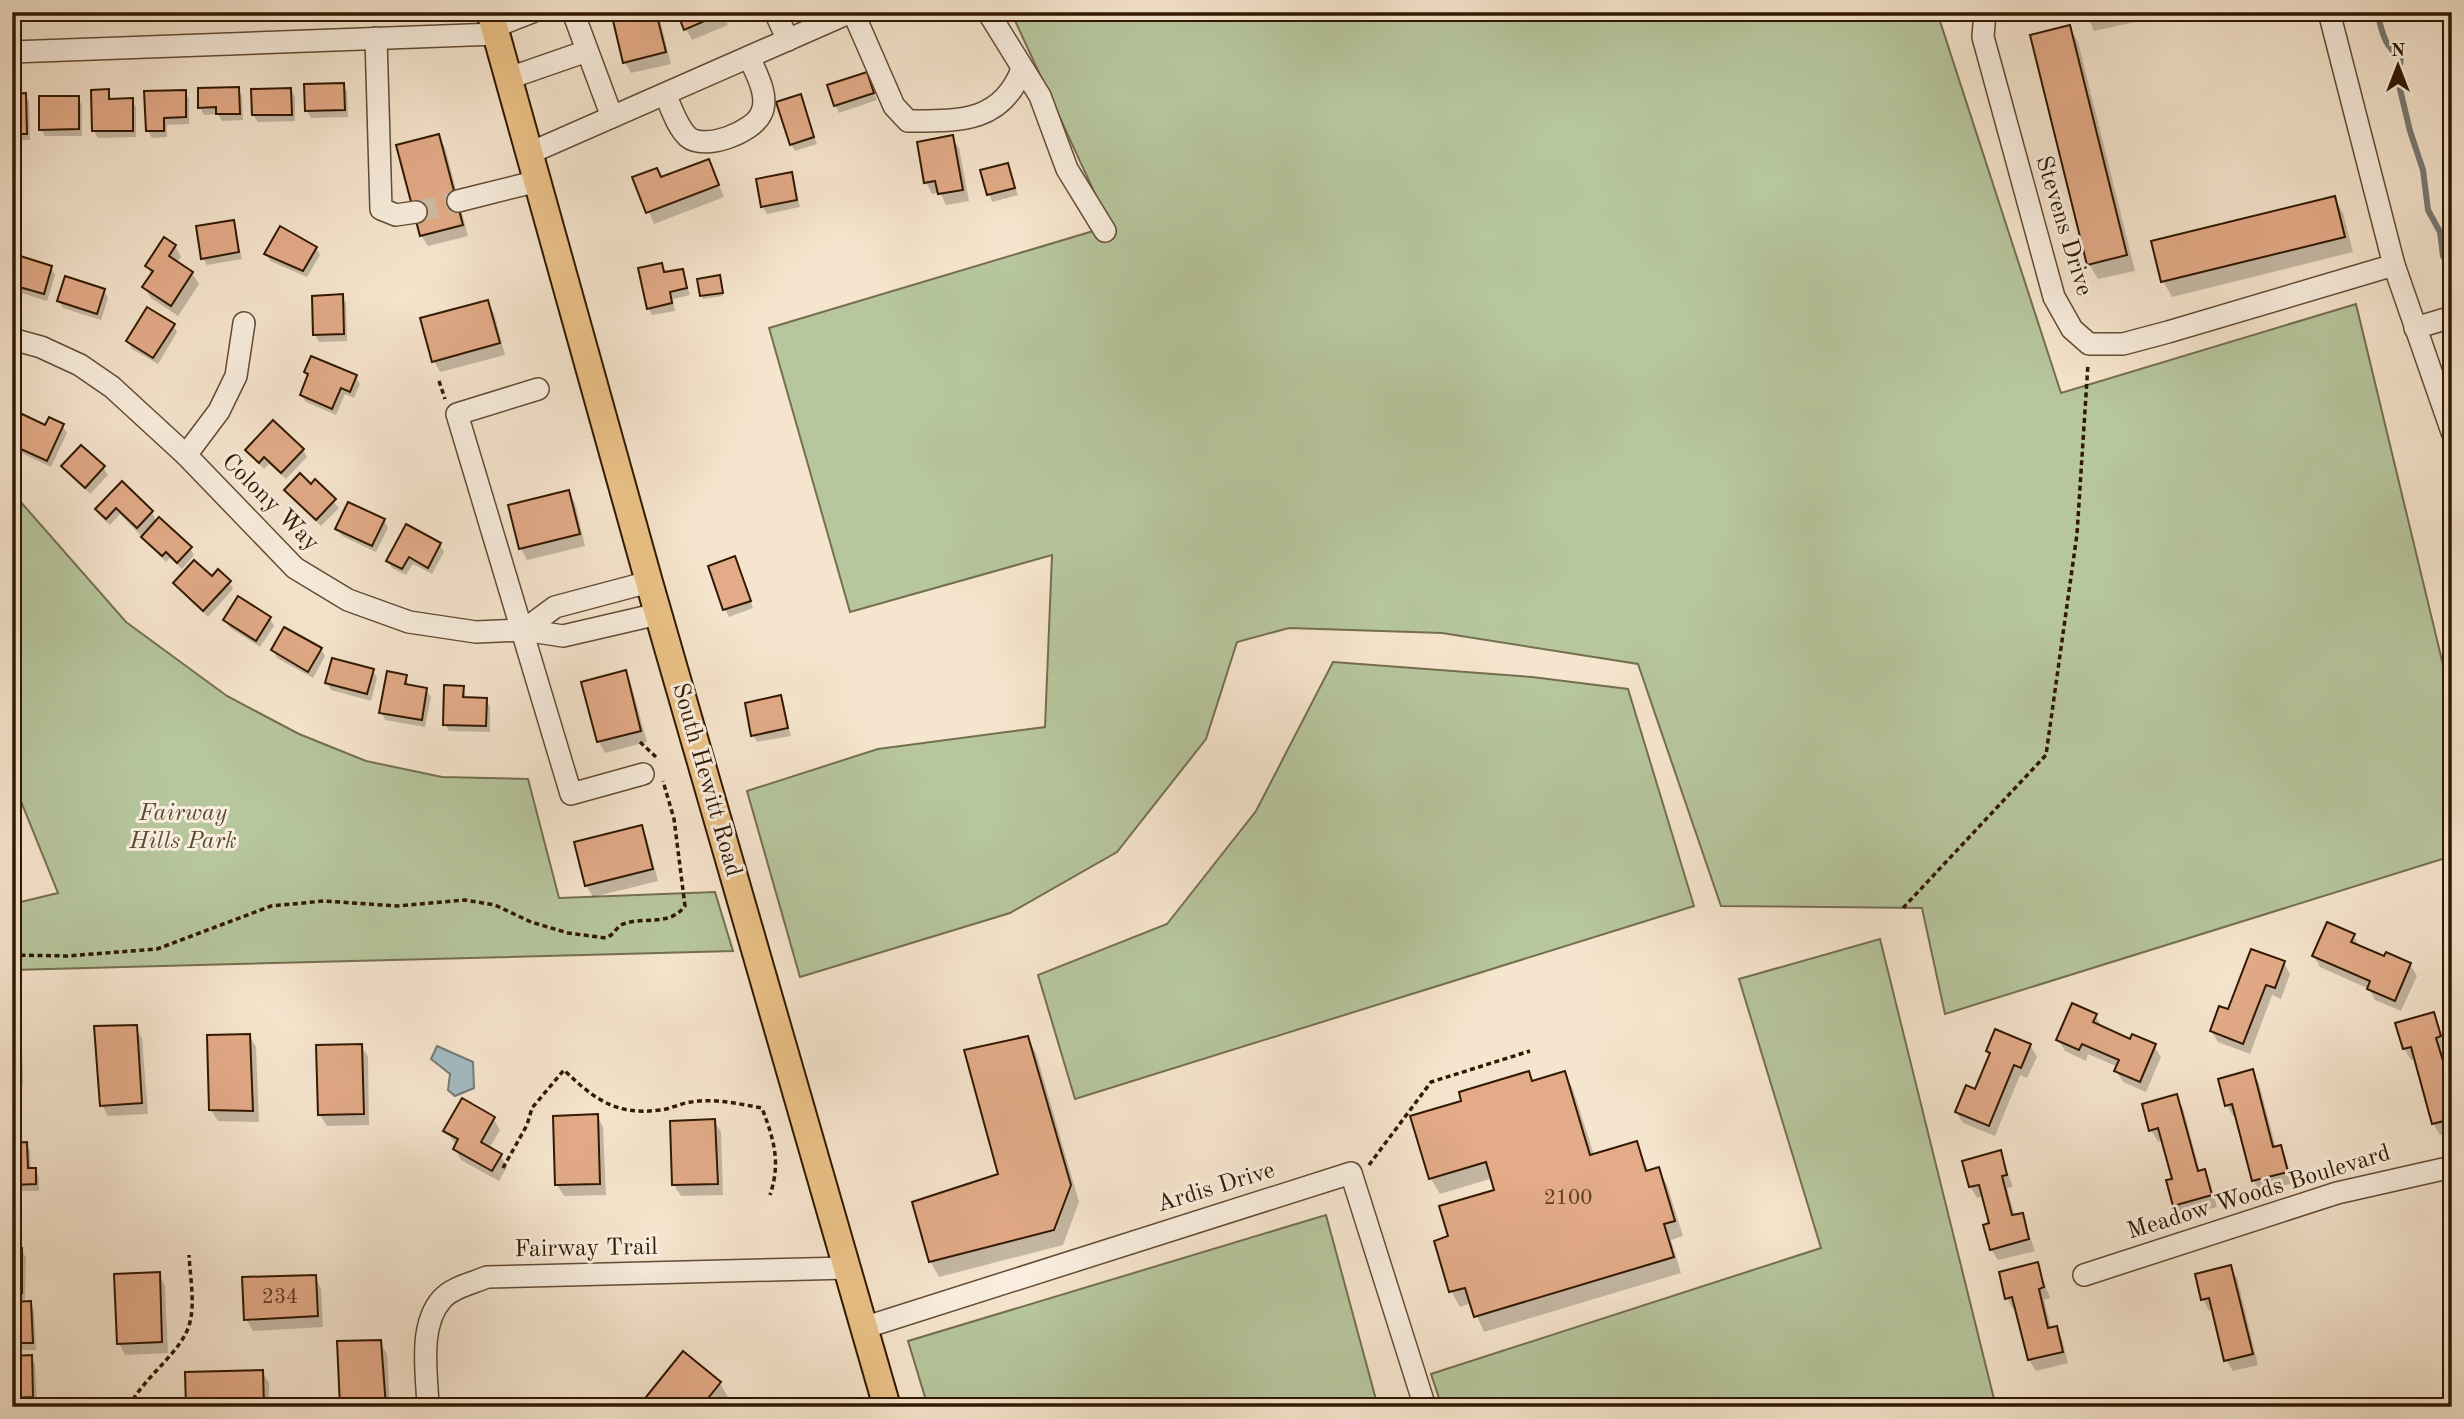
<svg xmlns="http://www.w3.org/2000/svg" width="2464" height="1419" viewBox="0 0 2464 1419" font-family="'Old Standard TT',serif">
	<rect width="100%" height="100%" fill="#f6e5ce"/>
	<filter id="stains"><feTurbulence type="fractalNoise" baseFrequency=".00286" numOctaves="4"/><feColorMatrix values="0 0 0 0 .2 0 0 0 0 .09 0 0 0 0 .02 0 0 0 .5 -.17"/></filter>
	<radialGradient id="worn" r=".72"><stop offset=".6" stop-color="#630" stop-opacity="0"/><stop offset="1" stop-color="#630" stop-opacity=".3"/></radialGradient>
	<g fill="#b7c69d" stroke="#746f4e" stroke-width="2">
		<polygon points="1011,12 1937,12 2061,393 2356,304 2452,702 2452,856 1945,1014 1922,908 1721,906 1638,664 1442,633 1289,628 1237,642 1206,739 1117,852 1010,913 800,977 747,791 878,749 1045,727 1052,555 850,612 769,328 1110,226"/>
		<polygon points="12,492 126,622 227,696 299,734 366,761 442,777 528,779 559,898 715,892 733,951 12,970 12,904 58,893 12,779"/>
		<polygon points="1333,662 1532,677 1628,689 1694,906 1075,1099 1038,975 1167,924 1256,811"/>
		<polygon points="1880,939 1996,1407 1442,1407 1431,1374 1821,1248 1739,979"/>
		<polygon points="1326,1215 1378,1407 928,1407 908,1341"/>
	</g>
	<polygon fill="#a3bcc4" stroke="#757a76" stroke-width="2" points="437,1046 473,1062 474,1088 455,1096 448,1090 450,1074 431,1059"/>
	<g fill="#0003">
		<polygon points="50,12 69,12 69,17 53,18"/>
		<polygon points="612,12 658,12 671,64 631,73 625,62"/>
		<polygon points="722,12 728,25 692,40 686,29"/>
		<polygon points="2085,12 2180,12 2094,31"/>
		<polygon points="2069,27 2078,42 2135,271 2098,279 2089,264"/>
		<polygon points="867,74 877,100 839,113 835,105"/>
		<polygon points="343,85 347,92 348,117 311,118 307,111"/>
		<polygon points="238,89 242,96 243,120 222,121 218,114 204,115 200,107"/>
		<polygon points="253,90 290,90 295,97 295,121 258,122 253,115"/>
		<polygon points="108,91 112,100 132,100 136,107 136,137 98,138 94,131"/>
		<polygon points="185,91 189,99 189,124 167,125 167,137 152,138 148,131"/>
		<polygon points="12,95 25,95 29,102 30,140 12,141"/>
		<polygon points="800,96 817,144 795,151 791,144"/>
		<polygon points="78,98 82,105 82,136 45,136 41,129"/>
		<polygon points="438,136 445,147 468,236 428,246 421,235"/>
		<polygon points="952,137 959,148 969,201 946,205 940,192 932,194 926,182"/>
		<polygon points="709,161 724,197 654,224 635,178 662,179"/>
		<polygon points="1007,165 1018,195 992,202 982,172"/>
		<polygon points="791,174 800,207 767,214 762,206"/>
		<polygon points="2334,198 2343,213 2353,252 2172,297 2163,281"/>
		<polygon points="233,221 242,259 207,265 203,258"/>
		<polygon points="175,246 181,257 177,263 192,273 199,284 178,316 151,298 144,287 152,276 147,266"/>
		<polygon points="316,248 320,255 307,277 270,261 266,254"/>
		<polygon points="15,257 51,267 55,275 47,301 12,290"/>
		<polygon points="662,265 666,272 682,271 690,295 673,299 675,311 652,315 648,308"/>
		<polygon points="720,280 723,296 703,299 701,296"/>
		<polygon points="104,291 108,298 101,320 63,308 59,301"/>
		<polygon points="342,296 346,303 347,341 319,342 315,334"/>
		<polygon points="487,302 494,313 505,355 440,372 434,361"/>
		<polygon points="173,325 177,332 158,364 132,349 128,341"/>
		<polygon points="306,372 356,377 360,384 354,398 345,394 336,415 306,402 301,395 309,377"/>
		<polygon points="62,426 67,433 51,467 15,450 12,446 12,439 46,427"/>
		<polygon points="303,450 307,457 286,479 269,464 264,469 247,451"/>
		<polygon points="64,466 103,468 108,475 90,494"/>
		<polygon points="315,482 339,508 321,526 286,490 311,486"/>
		<polygon points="122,484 152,512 157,522 190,548 194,555 182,569 170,558 166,562 120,514 110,525 101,517 97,510"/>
		<polygon points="568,492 575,503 585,546 527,560 521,549 511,506"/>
		<polygon points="384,520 388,528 376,552 342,536 337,529"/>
		<polygon points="440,545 444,552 432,574 413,564 406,575 392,568 388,561"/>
		<polygon points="735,559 753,608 729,617 725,609"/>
		<polygon points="229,582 233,589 208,617 175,583"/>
		<polygon points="270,619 274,626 260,647 229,627 225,620"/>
		<polygon points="321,649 325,656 313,678 277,658 273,650"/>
		<polygon points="373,670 377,678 371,701 331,690 327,683"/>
		<polygon points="625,672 631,684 647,742 605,753 599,742 583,683"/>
		<polygon points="406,676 409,687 426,690 431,697 425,727 385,720 381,712"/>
		<polygon points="463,687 467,699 486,699 490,707 490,732 449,731 445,724"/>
		<polygon points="781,697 791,736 757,742 753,735"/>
		<polygon points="641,827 647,839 658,881 593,897 586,885"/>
		<polygon points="2353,936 2361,948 2410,965 2417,976 2401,1011 2375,1000 2369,989 2320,967 2314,956"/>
		<polygon points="2284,963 2290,974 2281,999 2272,995 2250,1054 2218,1042 2211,1031"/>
		<polygon points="2434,1014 2446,1048 2441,1049 2452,1088 2452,1131 2440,1135 2433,1123 2416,1058 2411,1060 2404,1048"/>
		<polygon points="2095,1015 2102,1027 2131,1041 2154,1046 2161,1057 2146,1092 2123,1082 2116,1071 2118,1067 2088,1054 2086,1061 2065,1051 2058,1040"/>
		<polygon points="136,1027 142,1039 148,1114 108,1116 102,1105"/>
		<polygon points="249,1035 256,1047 259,1122 218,1121 211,1110"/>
		<polygon points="1027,1038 1036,1053 1079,1202 1063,1245 939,1277 930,1261 1001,1175"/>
		<polygon points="12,1039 18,1039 22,1046 23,1085 12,1085"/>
		<polygon points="361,1045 368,1057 369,1125 327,1126 320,1115"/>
		<polygon points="2030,1045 2037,1057 2027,1078 2020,1075 1995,1136 1963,1123 1956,1112 1976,1091 1991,1056 1988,1051"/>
		<polygon points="2252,1071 2259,1083 2276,1148 2280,1147 2286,1158 2293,1183 2260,1192 2254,1181 2237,1115 2233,1116 2227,1105"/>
		<polygon points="1528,1073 1533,1082 1564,1073 1573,1089 1594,1155 1636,1143 1649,1172 1658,1169 1667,1185 1683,1236 1671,1240 1681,1273 1484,1332 1471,1303 1460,1307 1451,1291 1450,1238 1496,1191 1493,1178 1440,1194 1431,1179 1412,1117 1464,1102"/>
		<polygon points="12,1096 15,1100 16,1139 12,1140"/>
		<polygon points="2176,1096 2183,1108 2200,1172 2204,1171 2210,1182 2217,1207 2181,1216 2175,1205 2174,1180 2163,1140 2158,1142 2151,1130 2144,1105"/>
		<polygon points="597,1116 603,1127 606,1195 564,1196 557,1185 555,1117"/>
		<polygon points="493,1118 500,1130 489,1149 500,1155 507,1167 499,1181 461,1160 455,1149 457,1145 445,1131"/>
		<polygon points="714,1121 721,1132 723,1195 681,1196 674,1185"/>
		<polygon points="26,1144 30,1151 31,1170 35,1170 39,1177 39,1191 12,1191 12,1145"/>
		<polygon points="2000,1152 2013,1187 2007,1188 2015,1217 2022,1215 2035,1251 1998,1260 1991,1249 1991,1224 1984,1196 1977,1198 1970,1186"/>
		<polygon points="12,1199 17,1199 21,1206 16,1246 12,1246"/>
		<polygon points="12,1250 21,1250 26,1257 25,1300 12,1300"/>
		<polygon points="2037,1264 2050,1298 2044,1300 2051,1329 2056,1328 2062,1339 2068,1363 2036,1371 2029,1360 2017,1308 2013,1309 2007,1298"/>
		<polygon points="2230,1267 2237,1278 2258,1365 2233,1371 2226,1360 2214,1310 2209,1311 2203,1299"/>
		<polygon points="159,1274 165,1286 168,1353 125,1355 119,1343"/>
		<polygon points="315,1277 321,1289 323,1327 253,1331 246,1319"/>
		<polygon points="30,1303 34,1311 36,1350 12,1350 12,1304"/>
		<polygon points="380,1342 387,1354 390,1407 342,1407"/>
		<polygon points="31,1357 35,1364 37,1403 12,1405 12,1358"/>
		<polygon points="262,1371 269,1383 269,1407 188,1407"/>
		<polygon points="720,1383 729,1399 722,1407 641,1407"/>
	</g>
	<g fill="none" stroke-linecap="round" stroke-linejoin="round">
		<path stroke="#757a76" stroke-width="6" d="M2377,12c5,19 7,35 24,45l-3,24 12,50 13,39 5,40 12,22 3,24 9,14"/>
	</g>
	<g fill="#e3ab88" stroke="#311800" stroke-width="2">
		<polygon points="611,12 656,12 666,52 623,63"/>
		<polygon points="677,12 722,12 723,13 684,30"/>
		<polygon points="2070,25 2127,255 2087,265 2030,35"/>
		<polygon points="867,72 874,93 834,106 827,85"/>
		<polygon points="344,83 345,110 305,111 304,84"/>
		<polygon points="239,87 240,114 216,114 216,107 198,108 198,88"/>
		<polygon points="291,88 292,115 252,115 251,89"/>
		<polygon points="109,89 109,99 133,98 133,131 92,131 91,90"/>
		<polygon points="186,90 186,117 164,118 164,131 146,131 144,91"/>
		<polygon points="26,93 27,134 12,134 12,94"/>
		<polygon points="801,94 814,137 790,145 776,102"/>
		<polygon points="39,96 79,96 79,129 39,130"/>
		<polygon points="439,134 463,225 420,236 396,145"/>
		<polygon points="953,135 963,190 938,194 935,181 924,183 917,142"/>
		<polygon points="709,159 719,185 646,213 632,177 657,168 661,177"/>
		<polygon points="1008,163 1015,188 987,195 980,170"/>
		<polygon points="792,172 797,200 761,207 756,179"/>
		<polygon points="2335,196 2345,237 2161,282 2151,241"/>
		<polygon points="234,220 239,252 201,259 196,226"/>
		<polygon points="280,226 317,247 303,271 264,254"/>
		<polygon points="164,237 176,245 169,256 193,272 171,306 142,287 153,271 145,266"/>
		<polygon points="14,254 52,266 44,294 12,285"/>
		<polygon points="662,263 664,272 683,269 687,288 670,292 672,303 647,309 638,268"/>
		<polygon points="720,275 723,293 700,296 697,279"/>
		<polygon points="65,276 105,289 97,314 57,301"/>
		<polygon points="343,294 344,334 313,335 312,296"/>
		<polygon points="488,300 500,343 432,362 420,318"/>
		<polygon points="147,307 175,324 153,358 126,341"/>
		<polygon points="311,356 357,375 350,392 341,388 332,409 300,395 308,374 304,372"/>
		<polygon points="22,414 45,425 49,417 64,424 47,461 12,445 12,435"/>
		<polygon points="273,420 304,449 281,473 264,457 259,463 245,450"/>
		<polygon points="81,445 105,466 85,488 61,466"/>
		<polygon points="300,473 311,484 315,479 336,499 316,520 284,490"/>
		<polygon points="122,481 153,511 137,528 116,508 106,519 95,509"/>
		<polygon points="569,490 580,534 519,549 508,505"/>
		<polygon points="348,502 385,519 372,546 335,529"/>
		<polygon points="159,517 192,547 177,563 166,552 162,556 141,537"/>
		<polygon points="406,524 441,543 428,568 409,557 402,569 386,561"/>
		<polygon points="735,556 751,601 723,610 708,566"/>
		<polygon points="194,560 212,576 218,569 231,581 203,611 173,583"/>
		<polygon points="238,596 271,617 256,641 223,620"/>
		<polygon points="284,627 322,648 308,672 271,650"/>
		<polygon points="2452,653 2452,688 2444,655"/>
		<polygon points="332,658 374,669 367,694 325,683"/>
		<polygon points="626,670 641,731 597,742 581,682"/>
		<polygon points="387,671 407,675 405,684 427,688 422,720 379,713"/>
		<polygon points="444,685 464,686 463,697 487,698 486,726 443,725"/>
		<polygon points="781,695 788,728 751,736 745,703"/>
		<polygon points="642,825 653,869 585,886 574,842"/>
		<polygon points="2327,922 2355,934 2351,942 2384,956 2386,952 2411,963 2395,1001 2367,989 2370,981 2312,956"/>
		<polygon points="2251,949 2285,961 2275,988 2266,985 2243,1044 2210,1031 2219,1006 2228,1009"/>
		<polygon points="2072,1003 2097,1014 2093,1022 2130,1039 2132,1034 2156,1044 2140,1082 2114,1071 2119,1060 2082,1044 2079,1050 2056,1040"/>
		<polygon points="2434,1012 2441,1036 2436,1038 2452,1090 2452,1119 2432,1124 2411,1047 2403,1049 2395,1023"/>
		<polygon points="137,1025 142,1103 100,1106 94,1026"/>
		<polygon points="1995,1029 2031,1044 2021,1068 2014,1065 1989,1126 1955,1112 1966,1085 1975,1089 1990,1053 1986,1051"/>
		<polygon points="250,1034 253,1111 209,1110 207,1035"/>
		<polygon points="1028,1036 1071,1185 1054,1230 929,1262 912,1202 998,1174 964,1050"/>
		<polygon points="12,1037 19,1037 20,1078 12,1078"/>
		<polygon points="362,1044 364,1114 318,1115 316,1045"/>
		<polygon points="2253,1069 2273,1147 2281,1145 2288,1172 2252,1181 2232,1104 2225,1106 2218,1079"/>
		<polygon points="1529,1071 1532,1081 1565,1071 1590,1155 1637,1141 1646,1171 1659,1167 1675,1221 1664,1224 1674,1257 1474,1317 1465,1288 1449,1292 1434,1241 1448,1236 1439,1206 1494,1190 1486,1162 1429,1179 1410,1116 1461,1101 1459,1092"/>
		<polygon points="2177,1094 2198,1171 2205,1169 2212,1195 2173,1206 2166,1180 2172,1179 2158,1128 2149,1131 2142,1104"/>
		<polygon points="462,1098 495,1117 481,1142 502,1154 492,1171 453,1149 458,1139 443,1131"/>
		<polygon points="598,1114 600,1184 555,1185 553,1116"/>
		<polygon points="715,1119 718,1184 672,1185 670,1121"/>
		<polygon points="27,1142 28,1168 36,1168 36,1184 12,1185 12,1143"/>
		<polygon points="2001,1150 2007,1175 2002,1176 2012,1215 2023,1213 2029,1239 1990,1250 1983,1225 1989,1223 1979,1185 1969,1187 1962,1161"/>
		<polygon points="12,1197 18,1197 17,1222 13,1222 13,1239"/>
		<rect x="12" y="1248" width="10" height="45"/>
		<polygon points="2038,1262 2044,1287 2039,1289 2048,1328 2057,1326 2063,1352 2028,1360 2012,1297 2005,1299 1999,1272"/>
		<polygon points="2231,1265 2253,1354 2224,1361 2209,1298 2201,1300 2195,1274"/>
		<polygon points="160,1272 162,1342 117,1344 114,1274"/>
		<polygon points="316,1275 318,1316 244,1320 242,1277"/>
		<polygon points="31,1301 33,1343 12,1343 12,1302"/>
		<polygon points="381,1340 386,1407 340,1407 337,1341"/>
		<polygon points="683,1351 721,1382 701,1407 638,1407"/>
		<polygon points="32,1355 33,1397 12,1398 12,1356"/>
		<polygon points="263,1370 264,1407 186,1407 185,1372"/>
	</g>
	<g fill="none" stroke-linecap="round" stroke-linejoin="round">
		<polyline stroke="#cfbca5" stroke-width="21" stroke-dasharray="21 10" stroke-linecap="butt" points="416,212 458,201"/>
		<g stroke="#624b34" stroke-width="24">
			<g id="minor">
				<polyline points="573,12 612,117"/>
				<polyline points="775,12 788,40"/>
				<path d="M853,12l41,94 14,15c51,0 94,2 114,-52"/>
				<polyline points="988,12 1040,96 1067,169 1105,231"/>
				<polyline points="1985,12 1983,37 2054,297 2072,329 2089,344 2123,344 2168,332 2394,265"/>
				<polyline points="2329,12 2394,265 2452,432"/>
				<polyline points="494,27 532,12"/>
				<polyline points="376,38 381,209 396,215 416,212"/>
				<polyline points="12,52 496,34"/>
				<polyline points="509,78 587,51"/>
				<path d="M665,94c6,13 12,33 23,43 17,14 65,-5 73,-23 9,-17 -5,-41 -12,-57"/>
				<polyline points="530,153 851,12"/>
				<polyline points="458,201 538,181"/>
				<polyline points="2415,328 2452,317"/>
				<polyline points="12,339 41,347 80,365 112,387 186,455 295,568 348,600 409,622 476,632 524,630 563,636 658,614"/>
				<polyline points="538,389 457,414 571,794 643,774"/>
				<polyline points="186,455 219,411 236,376 244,323"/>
				<polyline points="524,630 555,607 649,582"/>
				<polyline points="2084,1275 2337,1193 2452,1167"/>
				<polyline points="863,1328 1351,1173 1425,1407"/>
				<path d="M428,1407c-1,-34 -10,-81 14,-108 11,-12 31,-16 45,-22l360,-9"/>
			</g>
		</g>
		<g stroke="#311800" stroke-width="30">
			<polyline id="major" points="490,12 649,582 887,1407"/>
		</g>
		<g stroke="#311800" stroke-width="3.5" stroke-dasharray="5 3.5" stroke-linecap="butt">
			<polyline points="439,381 445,399"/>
			<polyline points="640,742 656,757"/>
			<polyline points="1903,908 2046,755 2077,534 2088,364"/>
			<path d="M12,955l55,1 90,-7 114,-43 53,-5 73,5 68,-6 30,5 36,17 37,11 38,5c8,-3 10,-11 17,-14 22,-8 46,3 62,-18l-11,-87 -11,-38"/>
			<polyline points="1369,1165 1431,1082 1530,1051"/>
			<path d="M503,1168l24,-43 5,-17 32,-38c30,29 52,46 96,40 11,-1 21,-7 31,-8 24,-4 48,2 71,6 12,32 19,54 8,87"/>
			<path d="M129,1407c14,-30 54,-55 61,-85 5,-20 0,-46 -1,-67"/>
		</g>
		<use href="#minor" stroke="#f9eedf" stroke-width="21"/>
		<use href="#major" stroke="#ebc287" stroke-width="26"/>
	</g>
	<g text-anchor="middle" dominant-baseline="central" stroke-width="6" stroke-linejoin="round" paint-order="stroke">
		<g font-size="21" fill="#5e3d22">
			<text x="1568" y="1198">2100</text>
			<text x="280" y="1297">234</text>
		</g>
		<g font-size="24" fill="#311800" stroke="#f9eedf">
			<text transform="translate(2063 226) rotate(73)">Stevens Drive</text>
			<text transform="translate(270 503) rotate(45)">Colony Way</text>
			<text transform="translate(706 780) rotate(74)">South Hewitt Road</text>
			<text transform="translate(1216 1188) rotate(-17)">Ardis Drive</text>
			<text transform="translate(2259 1193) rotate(-17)">Meadow Woods Boulevard</text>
			<text transform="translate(586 1249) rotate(-1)">Fairway Trail</text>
		</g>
		<g font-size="24" font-style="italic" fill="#594c2f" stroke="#f9eedf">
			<text x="183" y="814">Fairway<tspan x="183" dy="28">Hills Park</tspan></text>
		</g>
	</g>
	<rect width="2464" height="1419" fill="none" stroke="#f6e5ce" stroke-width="42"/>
	<rect x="14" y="14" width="2436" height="1391" fill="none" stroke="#311800" stroke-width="3.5"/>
	<rect x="21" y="21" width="2422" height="1377" fill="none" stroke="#311800" stroke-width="2"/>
	<g transform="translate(2398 66)" stroke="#f9eedf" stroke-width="5" paint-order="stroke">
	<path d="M0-5L12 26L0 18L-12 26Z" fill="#311800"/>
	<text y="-10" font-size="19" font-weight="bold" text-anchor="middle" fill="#311800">N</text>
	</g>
	<rect width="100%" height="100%" filter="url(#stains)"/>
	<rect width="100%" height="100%" fill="url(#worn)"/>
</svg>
